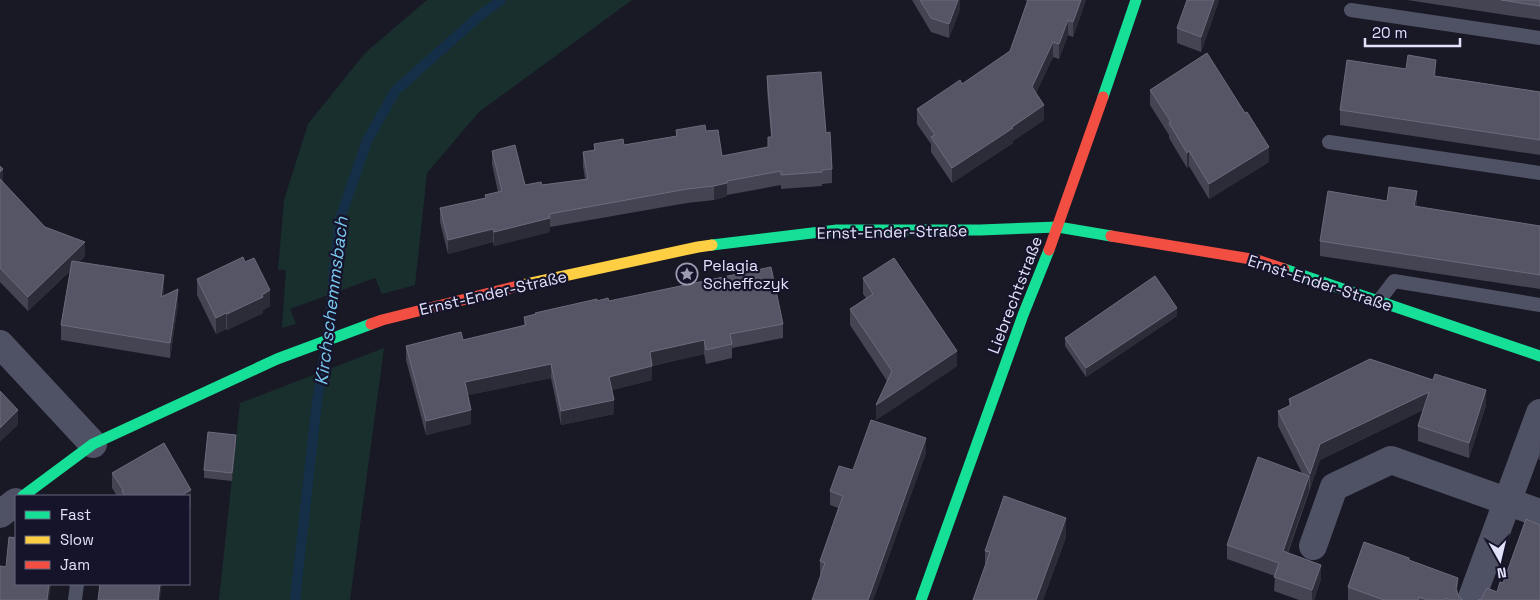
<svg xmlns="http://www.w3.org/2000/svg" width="1540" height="600" viewBox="0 0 1540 600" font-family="'Space Grotesk',sans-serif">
	<rect width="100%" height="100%" fill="#191925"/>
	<g fill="#182f2e">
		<polygon points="427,0 632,0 479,112 427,173 415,285 382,294 375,278 290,309 296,324 282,328 286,270 278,270 284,200 308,124 365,53"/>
		<polygon points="384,348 350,600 219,600 240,403"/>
	</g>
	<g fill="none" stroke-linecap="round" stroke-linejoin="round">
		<polyline stroke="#162f49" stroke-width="10" points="295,600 317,402 330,322 334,268 340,219 367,141 395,91 477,18 501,0"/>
		<g stroke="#4f5165" stroke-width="14">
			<polyline points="1351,10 1540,38"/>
			<polyline points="1329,142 1540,173"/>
			<polyline points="1378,302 1394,281 1540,305"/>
			<polyline points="75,600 77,584"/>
		</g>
		<g stroke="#4f5165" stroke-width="28">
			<polyline points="0,344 93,444"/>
			<polyline points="0,514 16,502"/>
			<polyline points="1313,546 1334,487 1391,460 1540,513"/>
			<polyline points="1471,600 1540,413"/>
		</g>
		<g stroke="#16e098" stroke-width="11">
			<polyline points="1103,97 1136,0"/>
			<polyline points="712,245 837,230 980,230 1058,227 1111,236"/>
			<polyline points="1284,269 1540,356"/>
			<polyline points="23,496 93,444 277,359 371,324"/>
			<polyline points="921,600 1023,315 1049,250"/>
		</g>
		<polyline stroke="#ffcf43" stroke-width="11" points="522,285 698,247 712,245"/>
		<g stroke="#f24e42" stroke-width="11">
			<polyline points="1111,236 1257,260 1284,269"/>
			<polyline points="1049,250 1103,97"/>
			<polyline points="371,324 382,320 522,285"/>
		</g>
	</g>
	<g fill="#454453">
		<polygon points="912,0 960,0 960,9 949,38 931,32"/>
		<polygon points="1025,0 1086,0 1073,37 1068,35 1059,59 1053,57 1036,93 1044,120 1013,141 1013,143 952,183 931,152 931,144 917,124 917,109 962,84 1010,51 1027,1"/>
		<polygon points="1219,0 1201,52 1177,43 1177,28"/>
		<polygon points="1407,0 1540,0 1540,20"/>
		<polygon points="767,76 826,133 832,169 832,183 822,184 822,186 781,189 781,185 727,195 727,196 714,200 687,203 550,227 550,232 494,246 493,242 448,254 440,222 440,208 485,198 485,195 498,192 492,164 492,151 525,185 542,185 585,179 583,166 583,152 594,150 594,144 624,145 676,136 676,130 706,131 722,156 768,148 768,137 771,137 767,90"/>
		<polygon points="1436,76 1540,92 1540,155 1340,125 1340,110"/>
		<polygon points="1150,90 1269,162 1209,199 1189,166 1187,168 1169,138 1169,135 1150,105"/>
		<polygon points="0,166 3,183 45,227 85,256 79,262 164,290 163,296 178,304 170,358 61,340 61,325 70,271 28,311 0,282"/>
		<polygon points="1387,201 1416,207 1540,226 1540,289 1320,256 1320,241"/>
		<polygon points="863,278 957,366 876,420 887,381 850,325 850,309 866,298 863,294"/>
		<polygon points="197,279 270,306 263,310 263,313 227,330 226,329 216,334 197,295"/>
		<polygon points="597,301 609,301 783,324 783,338 732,348 732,358 706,364 704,354 652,366 652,380 612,390 614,414 561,425 551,378 468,395 471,424 426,435 406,360 406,346 463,340 524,325 524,317"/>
		<polygon points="1177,316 1086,377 1065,346 1065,338"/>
		<polygon points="1433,380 1486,405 1469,458 1418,441 1418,426 1423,410 1320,460 1288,553 1321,579 1314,600 1299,600 1274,591 1275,576 1227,559 1227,545 1302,473 1278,426 1278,411 1289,406 1289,399"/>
		<polygon points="164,443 191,490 191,506 189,507 189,496 117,496 112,488 112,473"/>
		<polygon points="236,443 232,481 204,478 204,470"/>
		<polygon points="1540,443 1540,460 1539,460"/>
		<polygon points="926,453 873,600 812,600 821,576 820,575 820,561 838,508 830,505 830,491 853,470"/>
		<polygon points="1066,537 1043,600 973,600 985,566 985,551"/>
		<polygon points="1409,561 1458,591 1457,593 1459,597 1463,600 1348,600 1348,587"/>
	</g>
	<g fill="#2c2c39">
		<polygon points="958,0 960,0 960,9 949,38 949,24"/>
		<polygon points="1081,0 1086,0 1073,37 1073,22"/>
		<polygon points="1214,0 1219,0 1201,52 1201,37"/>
		<polygon points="1068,20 1068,35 1059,59 1059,44"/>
		<polygon points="1053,42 1053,57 1032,102 1032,87"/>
		<polygon points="1436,60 1436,74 1434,90 1434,76"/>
		<polygon points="1044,105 1044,120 1013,141 1013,143 952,183 952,168"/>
		<polygon points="1269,147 1269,162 1209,199 1209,184"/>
		<polygon points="1189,151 1189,166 1187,168 1187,153"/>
		<polygon points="3,169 3,184 0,187 0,172"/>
		<polygon points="727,183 727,196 714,200 714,186"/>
		<polygon points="1417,191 1417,206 1414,221 1414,206"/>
		<polygon points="550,218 550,232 494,246 494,232"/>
		<polygon points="493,229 493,242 448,254 448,240"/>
		<polygon points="85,242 85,256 28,311 28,297"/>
		<polygon points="164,275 164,290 161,313 161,297"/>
		<polygon points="178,289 178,304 170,358 170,343"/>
		<polygon points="270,290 270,306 263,310 263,313 227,330 227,314"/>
		<polygon points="1177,308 1177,316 1086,377 1086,368"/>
		<polygon points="226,313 226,329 216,334 216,318"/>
		<polygon points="704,340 704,354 650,366 650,352"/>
		<polygon points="957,351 957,366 876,420 876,405"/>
		<polygon points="551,364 551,378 465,396 465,382"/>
		<polygon points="652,366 652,380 609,391 609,377"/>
		<polygon points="1486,390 1486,405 1469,458 1469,443"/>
		<polygon points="1429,392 1429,407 1320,460 1310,489 1310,474 1320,444"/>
		<polygon points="614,400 614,414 561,425 561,411"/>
		<polygon points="18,410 18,425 0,442 0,428"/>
		<polygon points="471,410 471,424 426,435 426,421"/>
		<polygon points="236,435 236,443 232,481 232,473"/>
		<polygon points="926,438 926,453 873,600 868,600"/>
		<polygon points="1309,476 1309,490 1283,565 1283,551"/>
		<polygon points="191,490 191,506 189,507 189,496 180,496"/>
		<polygon points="1066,518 1066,537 1043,600 1036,600"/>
		<polygon points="1321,565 1321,579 1314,600 1312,600 1312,590"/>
		<polygon points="1458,578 1458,591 1456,600 1456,589"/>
		<polygon points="49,584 51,584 51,587 49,600 47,600"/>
		<polygon points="160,584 162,584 160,600 158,600"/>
	</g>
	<g fill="#565565" stroke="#6b6b7d">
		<polygon points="920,0 958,0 949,24 931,18"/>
		<polygon points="1028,0 1081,0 1073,22 1068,20 1059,44 1053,42 1032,87 1044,105 1012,127 1013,128 952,168 931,137 935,135 917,109 960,80 962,84 1010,51"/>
		<polygon points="1187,0 1214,0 1201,37 1177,28"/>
		<polygon points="1501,0 1540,0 1540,6"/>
		<polygon points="1207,53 1245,113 1247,112 1269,147 1209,184 1189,151 1187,153 1169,123 1171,122 1150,90"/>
		<polygon points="1408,55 1436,60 1434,76 1540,92 1540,140 1340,110 1347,60 1406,69"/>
		<polygon points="821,72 826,133 830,132 832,169 822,170 822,172 781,175 781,171 727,181 727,183 714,186 687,189 549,214 550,218 494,232 493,229 448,240 440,208 486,198 485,195 502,191 492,151 515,145 525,185 541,182 542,185 588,179 583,152 595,150 594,144 623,139 624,145 677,136 676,130 705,125 706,131 718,130 722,156 768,147 768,137 772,137 767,76"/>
		<polygon points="0,166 3,169 0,172"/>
		<polygon points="0,179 45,227 85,242 28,297 0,268"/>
		<polygon points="1389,187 1417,191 1414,206 1540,226 1540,275 1320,241 1328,191 1387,201"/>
		<polygon points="243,257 245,262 254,258 270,290 262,295 263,297 227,314 226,313 216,318 197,279"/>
		<polygon points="894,258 957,351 876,405 892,371 850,309 873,294 863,278"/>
		<polygon points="72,261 164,275 161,297 178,289 170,343 61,325"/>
		<polygon points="771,267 783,324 730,334 732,344 706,350 704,340 650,352 652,366 609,377 614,400 561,411 551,364 465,382 471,410 426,421 406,346 461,332 463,340 526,325 524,317 536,314 535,313 597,299 597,301 608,298 609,301"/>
		<polygon points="1155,276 1177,308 1086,368 1065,338"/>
		<polygon points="1370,359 1433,380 1435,374 1486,390 1469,443 1418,426 1429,392 1320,444 1310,474 1278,411 1291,405 1289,399"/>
		<polygon points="0,391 18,410 0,428"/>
		<polygon points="871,420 926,438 868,600 812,600 825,563 820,561 843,496 830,491 839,466 853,470"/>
		<polygon points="208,432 236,435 232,473 204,470"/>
		<polygon points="164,443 191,490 180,496 125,496 122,491 123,490 112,473"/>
		<polygon points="1258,457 1309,476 1283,551 1321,565 1312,590 1274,577 1279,563 1227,545"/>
		<polygon points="1004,496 1066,518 1036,600 973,600 990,552 985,551"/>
		<polygon points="1526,519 1540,525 1540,600 1478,600 1481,599 1487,588 1497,592 1500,582 1503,583"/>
		<polygon points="9,537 16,538 16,584 49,584 47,600 0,600 0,566 6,567"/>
		<polygon points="1364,542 1409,558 1409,560 1458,578 1456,589 1459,597 1463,600 1450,600 1446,598 1446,600 1428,600 1419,597 1418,600 1384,600 1348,587"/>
		<polygon points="100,584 160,584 158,600 98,600"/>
	</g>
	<defs>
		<g id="sight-ring" transform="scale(1.125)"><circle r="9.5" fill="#15142a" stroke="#9b9bb1" stroke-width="1.5"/><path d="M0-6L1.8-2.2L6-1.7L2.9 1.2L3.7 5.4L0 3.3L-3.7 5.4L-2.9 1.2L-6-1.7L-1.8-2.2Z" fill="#9b9bb1"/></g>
	</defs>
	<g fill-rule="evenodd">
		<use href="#sight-ring" x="687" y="274"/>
	</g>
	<g text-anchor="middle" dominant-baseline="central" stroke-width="4.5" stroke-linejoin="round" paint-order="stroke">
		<g font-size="16" fill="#e1e1fc" stroke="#15142a">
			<text transform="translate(892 232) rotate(-1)">Ernst-Ender-Straße</text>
			<text transform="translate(1320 283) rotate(18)">Ernst-Ender-Straße</text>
			<text transform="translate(493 293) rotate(-13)">Ernst-Ender-Straße</text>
			<text transform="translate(1015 295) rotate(-69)">Liebrechtstraße</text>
		</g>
		<g font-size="16" fill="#e1e1fc" stroke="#15142a" text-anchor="start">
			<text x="703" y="265">Pelagia<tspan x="703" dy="18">Scheffczyk</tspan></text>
		</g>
		<g font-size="18" font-style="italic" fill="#7ac8f0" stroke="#15142a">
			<text transform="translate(331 301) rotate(-83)">Kirchschemmsbach</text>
		</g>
	</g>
	<rect x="15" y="495" width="175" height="90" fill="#15142a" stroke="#67667e"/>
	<rect x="25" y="511" width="25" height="8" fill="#16e098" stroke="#67667e"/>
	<text x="60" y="520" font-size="15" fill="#e1e1fc">Fast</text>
	<rect x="25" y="536" width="25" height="8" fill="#ffcf43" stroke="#67667e"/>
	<text x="60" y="545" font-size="15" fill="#e1e1fc">Slow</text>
	<rect x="25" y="561" width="25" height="8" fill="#f24e42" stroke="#67667e"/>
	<text x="60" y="570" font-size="15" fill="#e1e1fc">Jam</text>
	<g transform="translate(1500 560) rotate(172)" stroke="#15142a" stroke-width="4" paint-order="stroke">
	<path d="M0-4L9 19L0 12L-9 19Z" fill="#e1e1fc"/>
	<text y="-8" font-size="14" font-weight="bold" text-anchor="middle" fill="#e1e1fc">N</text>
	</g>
	<path d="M1365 38v8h95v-8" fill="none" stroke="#e1e1fc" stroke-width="2.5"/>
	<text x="1372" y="38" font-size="15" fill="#e1e1fc" stroke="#15142a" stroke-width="4" paint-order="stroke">20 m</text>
</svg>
